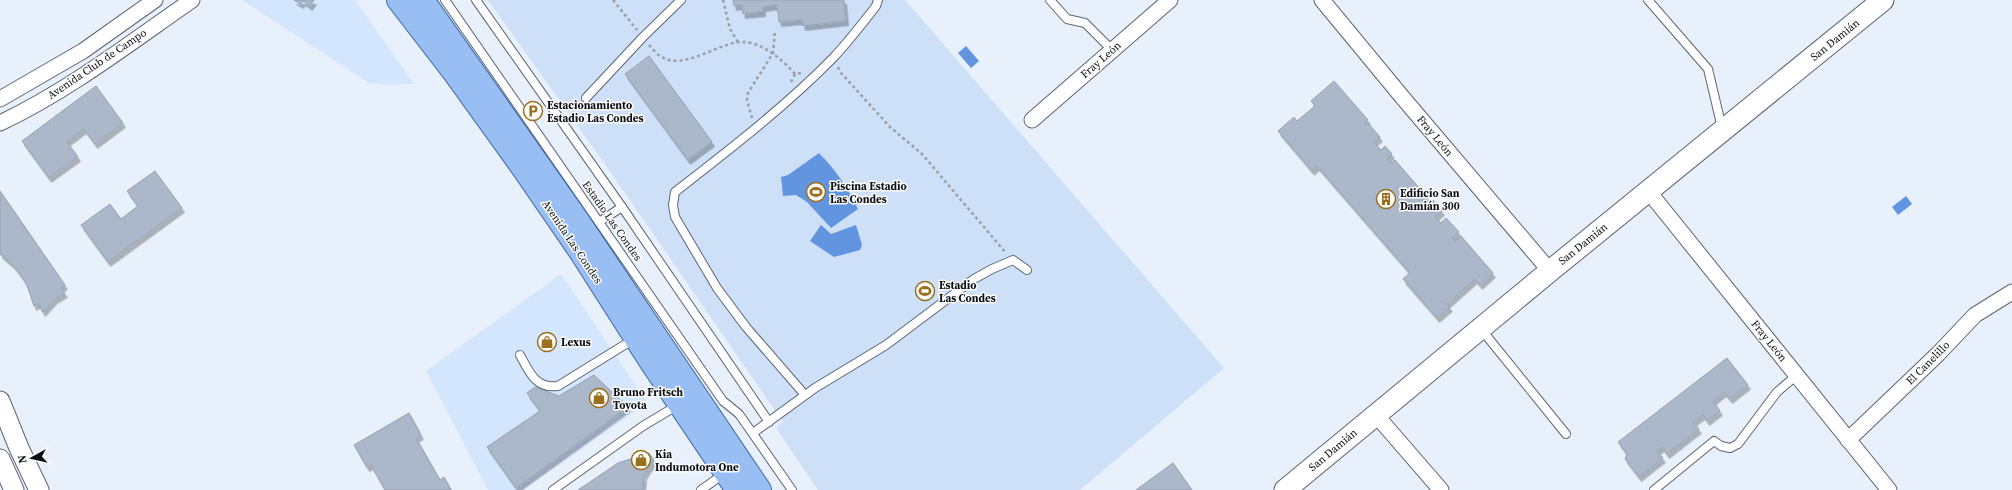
<svg xmlns="http://www.w3.org/2000/svg" width="2012" height="490" viewBox="0 0 2012 490" font-family="'Source Serif 4',serif">
	<defs>
		<filter id="shadow"><feDropShadow dx="2.5" dy="4.5" stdDeviation="0" flood-color="#0004"/></filter>
	</defs>
	<rect width="100%" height="100%" fill="#e8f0fb"/>
	<g fill="#d4e5fe">
		<polygon points="242,0 355,0 414,84 389,85 369,83"/>
		<polygon points="561,274 647,403 523,490 488,490 426,371"/>
	</g>
	<polygon fill="#cedff8" points="488,0 905,0 1224,368 1080,490 818,490 776,428 783,422 614,177"/>
	<g fill="#6295df">
		<polygon points="966,46 979,61 971,68 958,53"/>
		<path d="M819,153c17,17 28,34 39,56l-27,19 -24,-26 -11,-7 -13,1 -2,-19 7,-2z"/>
		<polygon points="1906,196 1912,204 1898,215 1892,207"/>
		<polygon points="821,225 831,234 856,225 862,245 860,250 834,257 810,241"/>
	</g>
	<g fill="#abb8ca" stroke="#95a1b2" filter="url(#shadow)">
		<polygon points="294,0 314,0 310,6 303,1 301,4"/>
		<polygon points="733,0 844,0 846,21 803,26 802,20 779,22 777,5 763,7 763,12 743,14 742,5 734,6"/>
		<polygon points="649,56 712,142 688,160 625,74"/>
		<polygon points="1334,81 1368,120 1364,125 1367,122 1380,137 1374,142 1381,150 1385,146 1392,154 1387,159 1391,163 1395,160 1427,197 1424,201 1427,206 1433,200 1442,211 1435,217 1441,223 1446,218 1459,232 1452,238 1455,241 1461,236 1493,273 1480,285 1475,279 1447,304 1450,307 1437,318 1403,279 1410,273 1317,166 1312,171 1278,131 1294,117 1297,121 1315,106 1311,101"/>
		<polygon points="96,86 123,123 95,144 84,129 67,142 78,157 49,178 22,141"/>
		<polygon points="155,171 182,208 108,262 81,225 110,204 121,219 138,206 127,191"/>
		<polygon points="0,191 65,285 61,288 65,293 55,299 43,312 38,304 34,306 27,285 20,274 13,265 0,254"/>
		<polygon points="1727,358 1748,385 1730,399 1724,392 1713,401 1720,411 1707,421 1703,415 1693,422 1699,429 1667,454 1662,447 1657,451 1663,458 1639,477 1625,459 1627,454 1618,442"/>
		<polygon points="594,375 628,407 516,488 487,447 540,411 527,393 535,387 559,396"/>
		<polygon points="409,413 421,435 416,438 440,480 444,477 451,490 385,490 371,465 367,467 354,445"/>
		<polygon points="649,453 654,460 644,475 643,490 578,490 618,463"/>
		<polygon points="1173,463 1192,490 1136,490"/>
	</g>
	<g fill="none" stroke-linecap="round" stroke-linejoin="round">
		<g stroke="#5a6575" stroke-width="10">
			<g id="service">
				<polyline points="445,0 723,401 739,414 792,490"/>
				<polyline points="476,0 622,207 769,422"/>
				<polyline points="1050,0 1067,19 1085,23 1112,50"/>
				<polyline points="1648,0 1708,69 1722,128"/>
				<polyline points="586,98 643,37 681,0"/>
				<polyline points="599,222 622,207"/>
				<polyline points="1481,329 1566,434"/>
				<path d="M520,355c9,17 16,34 38,31l76,-47"/>
				<path d="M805,395l-59,-68 -29,-39 -42,-71 -2,-12 2,-13c54,-42 110,-85 158,-134 16,-17 29,-34 43,-52l2,-6"/>
				<polyline points="753,433 815,388 886,345 974,279 992,269 1013,260 1027,270"/>
				<polyline points="553,490 643,426 678,405"/>
				<polyline points="701,490 725,473"/>
				<polyline points="1654,490 1714,441 1721,446 1730,448 1738,444 1777,392 1797,375"/>
			</g>
		</g>
		<g stroke="#5a6575" stroke-width="17">
			<g id="minor">
				<polyline points="1322,0 1403,98 1550,271"/>
				<polyline points="0,99 83,51 155,0"/>
				<polyline points="1032,120 1170,0"/>
				<path d="M0,123c68,-32 130,-80 192,-123"/>
				<polyline points="1649,192 1889,490"/>
				<polyline points="1376,415 1441,490"/>
				<polyline points="1848,440 1938,354 1975,315 2012,292"/>
			</g>
		</g>
		<g stroke="#5a6575" stroke-width="21">
			<g id="tertiary">
				<polyline points="0,401 19,448 39,490"/>
				<polyline points="0,459 14,490"/>
			</g>
		</g>
		<g stroke="#5a6575" stroke-width="23">
			<polyline id="secondary" points="1285,490 1550,271 1883,0"/>
		</g>
		<g stroke="#3b65a1" stroke-width="24">
			<g id="primary">
				<polyline points="398,0 455,74 524,170 581,253 650,361 737,490"/>
				<polyline points="423,0 575,216 760,490"/>
			</g>
		</g>
		<g stroke="#99a0a9" stroke-width="2.5" stroke-dasharray="3 3" stroke-linecap="butt">
			<polyline points="613,0 637,30"/>
			<polyline points="723,0 730,29 738,42"/>
			<path d="M649,45c4,4 8,10 13,12 20,13 55,-12 76,-15 22,-2 44,17 57,32l6,-1"/>
			<polyline points="838,67 841,73 890,127 922,154 1006,253"/>
			<polyline points="791,82 795,74"/>
			<polyline points="752,118 747,100 748,93 773,53 775,31"/>
		</g>
		<use href="#service" stroke="#fff" stroke-width="8"/>
		<use href="#minor" stroke="#fff" stroke-width="15"/>
		<use href="#tertiary" stroke="#fff" stroke-width="19"/>
		<use href="#secondary" stroke="#fff" stroke-width="21"/>
		<use href="#primary" stroke="#99bef4" stroke-width="22"/>
	</g>
	<defs>
		<g id="parking-ring" transform="scale(1)"><circle r="9.5" fill="#fdfdfd" stroke="#9b6f1e" stroke-width="1.5"/><path d="M-3.5-5.5H1a3.5 3.5 0 0 1 0 7H-1V5.5H-3.5ZM-1-3.4V-.6H.8a1.4 1.4 0 0 0 0-2.8Z" fill="#9b6f1e"/></g>
		<g id="stadium-ring" transform="scale(1)"><circle r="9.5" fill="#fdfdfd" stroke="#9b6f1e" stroke-width="1.5"/><path d="M0-5a6.5 5 0 1 0 0 10a6.5 5 0 1 0 0-10ZM-3.5-1.8h7v3.6h-7Z" fill="#9b6f1e"/></g>
		<g id="building-ring" transform="scale(1)"><circle r="9.5" fill="#fdfdfd" stroke="#9b6f1e" stroke-width="1.5"/><path d="M-4-6H4V6H1V3H-1V6H-4ZM-2.5-4.3h1.7v1.8h-1.7ZM.8-4.3h1.7v1.8H.8ZM-2.5-1h1.7V.8h-1.7ZM.8-1h1.7V.8H.8Z" fill="#9b6f1e"/></g>
		<g id="shop-ring" transform="scale(1)"><circle r="9.5" fill="#fdfdfd" stroke="#9b6f1e" stroke-width="1.5"/><path d="M-5-2.5h2.3a2.7 3.5 0 0 1 5.4 0H5L5.5 6h-11ZM-1.5-2.5h3a1.5 2.3 0 0 0-3 0Z" fill="#9b6f1e"/></g>
	</defs>
	<g fill-rule="evenodd">
		<use href="#parking-ring" x="533" y="111"/>
		<use href="#stadium-ring" x="816" y="192"/>
		<use href="#building-ring" x="1386" y="199"/>
		<use href="#stadium-ring" x="925" y="291"/>
		<use href="#shop-ring" x="547" y="342"/>
		<use href="#shop-ring" x="599" y="398"/>
		<use href="#shop-ring" x="641" y="460"/>
	</g>
	<g text-anchor="middle" dominant-baseline="central" stroke-width="3" stroke-linejoin="round" paint-order="stroke">
		<g font-size="11" fill="#0b0f15" stroke="#fdfdfd">
			<text transform="translate(1835 40) rotate(-39)">San Damián</text>
			<text transform="translate(1101 60) rotate(-41)">Fray León</text>
			<text transform="translate(97 64) rotate(-34)">Avenida Club de Campo</text>
			<text transform="translate(1435 136) rotate(50)">Fray León</text>
			<text transform="translate(612 221) rotate(55)">Estadio Las Condes</text>
			<text transform="translate(572 242) rotate(56)">Avenida Las Condes</text>
			<text transform="translate(1583 244) rotate(-39)">San Damián</text>
			<text transform="translate(1769 341) rotate(51)">Fray León</text>
			<text transform="translate(1928 363) rotate(-45)">El Canelillo</text>
			<text transform="translate(1333 450) rotate(-40)">San Damián</text>
		</g>
		<g font-size="11" font-weight="bold" fill="#0b0f15" stroke="#fdfdfd" text-anchor="start">
			<text x="547" y="105">Estacionamiento<tspan x="547" dy="13">Estadio Las Condes</tspan></text>
			<text x="830" y="186">Piscina Estadio<tspan x="830" dy="13">Las Condes</tspan></text>
			<text x="1400" y="193">Edificio San<tspan x="1400" dy="13">Damián 300</tspan></text>
			<text x="939" y="285">Estadio<tspan x="939" dy="13">Las Condes</tspan></text>
			<text x="561" y="342">Lexus</text>
			<text x="613" y="392">Bruno Fritsch<tspan x="613" dy="13">Toyota</tspan></text>
			<text x="655" y="454">Kia<tspan x="655" dy="13">Indumotora One</tspan></text>
		</g>
	</g>
	<g transform="translate(32 458) rotate(262)" stroke="#fdfdfd" stroke-width="3" paint-order="stroke">
	<path d="M0-3L7 15L0 10L-7 15Z" fill="#0b0f15"/>
	<text y="-6" font-size="11" font-weight="bold" text-anchor="middle" fill="#0b0f15">N</text>
	</g>
</svg>
